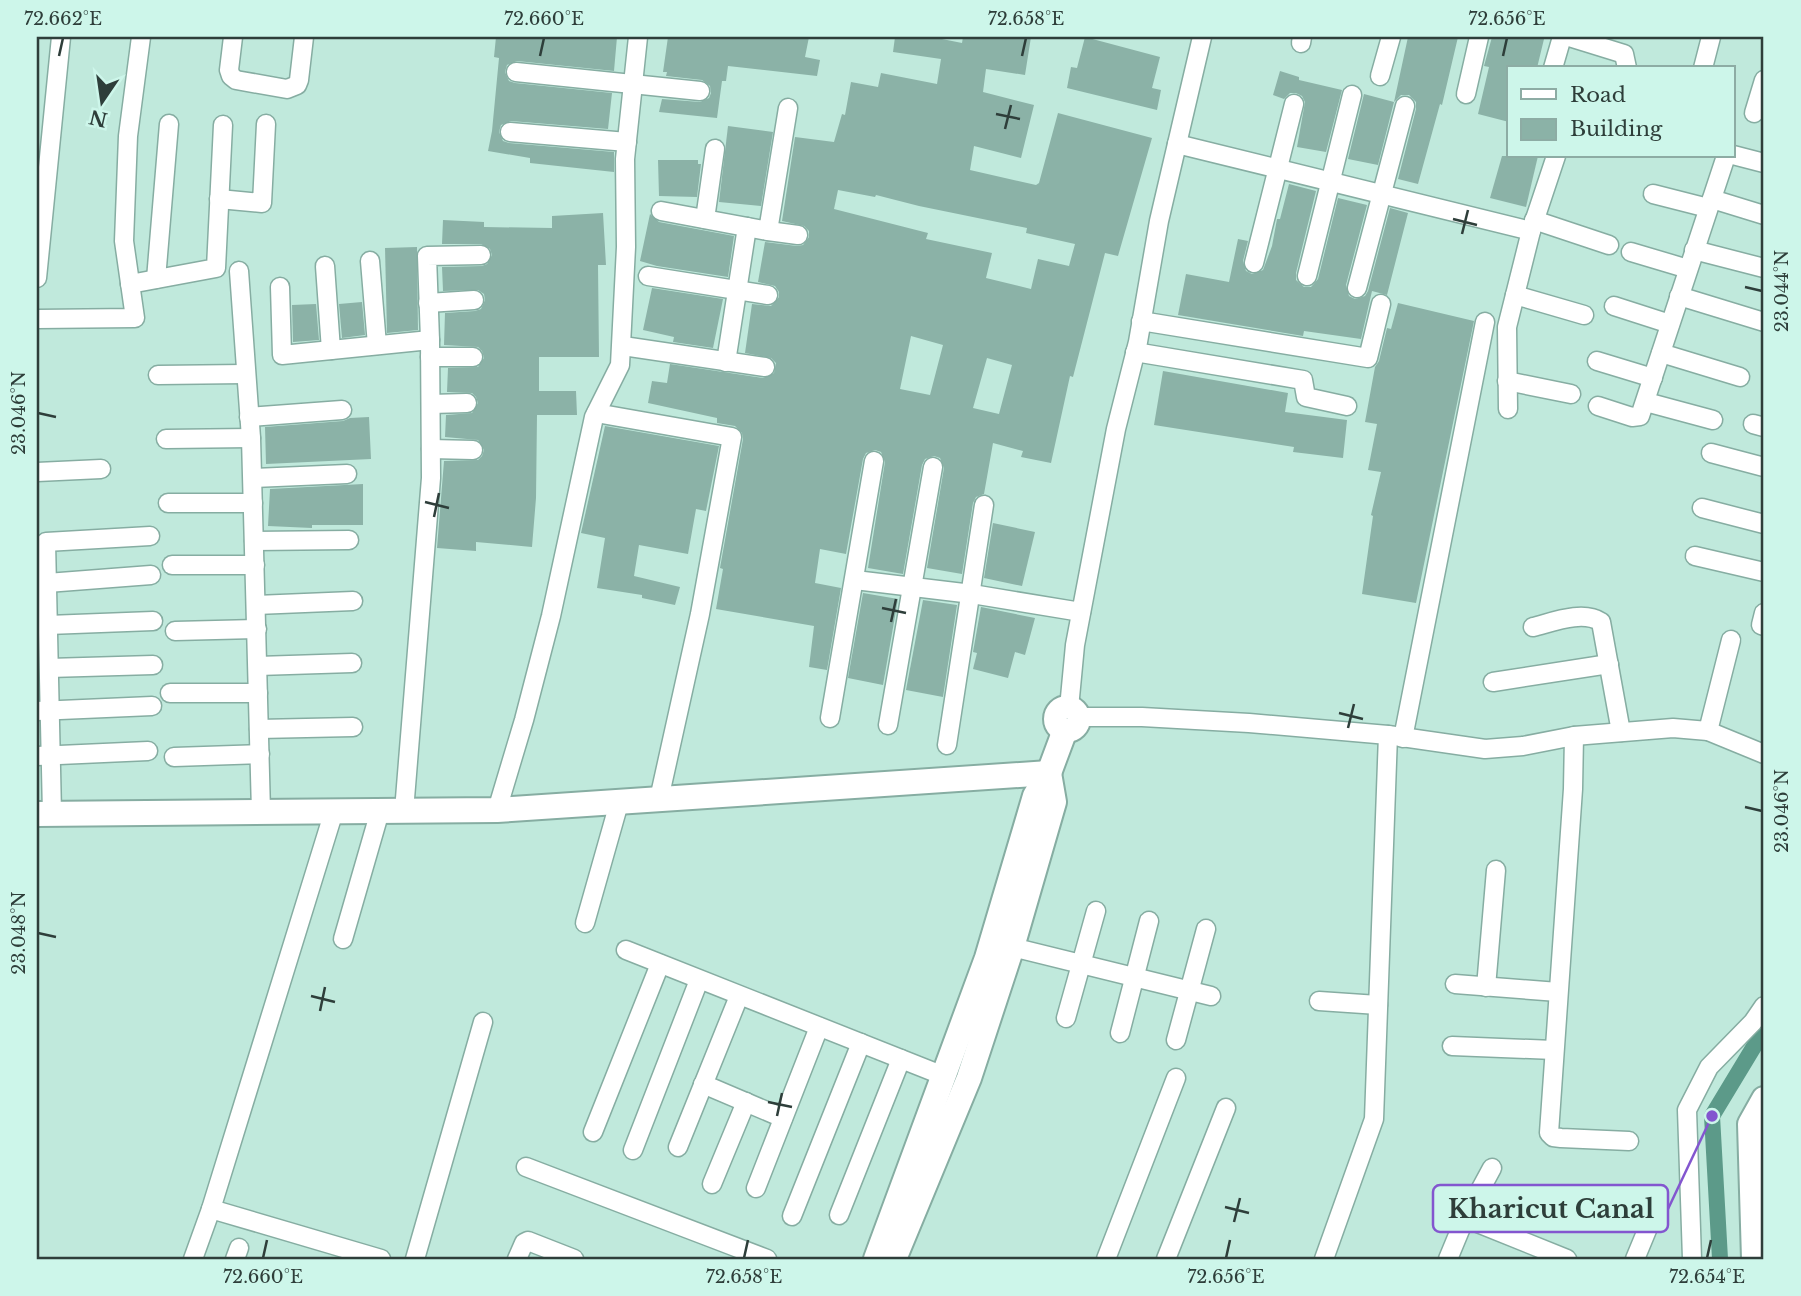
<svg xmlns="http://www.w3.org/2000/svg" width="1801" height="1296" viewBox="0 0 1801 1296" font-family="'Libre Baskerville',serif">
	<rect width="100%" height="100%" fill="#c0e9dc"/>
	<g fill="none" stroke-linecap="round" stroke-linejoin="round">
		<polyline stroke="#5c9a89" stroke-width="16" points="1720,1259 1712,1116 1764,1030"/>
	</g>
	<g fill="#8bb2a7" fill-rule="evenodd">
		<polygon points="496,37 617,37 614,71 517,61 507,65 505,72 509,81 515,83 612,93 608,129 511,121 501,125 499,132 503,141 509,143 614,152 614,172 530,163 530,158 488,151 492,131 499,58 494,57"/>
		<polygon points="668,37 809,37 805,57 820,60 817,76 728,66 726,81 722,81 717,118 659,112 662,99 700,102 709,98 711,93 710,86 702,80 666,76 667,72 663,72"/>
		<path d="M895,37h37l30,6 1,-6h68l-6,38 -39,-6 -3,23 51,13 -13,53 -47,-12 -4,24 66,15 3,-2 19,-70 94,25 -34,118 -13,-3 -32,124 -3,-1 -19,87 -30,-6 2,-6 -30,-8 -9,51 -8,3 -3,6 -11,71 -35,-6 17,-100 -4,-10 -6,-2 -9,3 -3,6 -19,109 -35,-6 17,-106 -4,-10 -6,-2 -9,3 -3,6 -17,95 -26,-5 -5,34 26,5 -14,82 -18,-3 5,-41 -98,-17 7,-40 -3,-1 23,-129 -1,-6 -7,-7 -18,-3v-5l-69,-15 4,-22 15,2 3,-19 93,14 11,-5 2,-10 -5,-5 -26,-5 7,-49 19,2 8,-9v-5l-4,-6 -17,-4 7,-40 32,4 6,-1 6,-8v-6l-5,-5 -22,-5 13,-84 39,5 8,-28 3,1 6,-33 27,5 3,-14 56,11 4,-25 -48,-7zM838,190l37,7 1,-2 43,11 108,22 -1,5 49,11 -6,22 -31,-7 -7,30 -45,-11 6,-25 -66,-14 2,-6 -94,-24zM911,336l32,9 -13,50 -30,-6zM987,358l25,7 -13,49 -26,-6z"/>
		<polygon points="1085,37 1160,57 1152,88 1161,90 1157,110 1067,88 1071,67 1077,68"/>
		<polygon points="1408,37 1458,37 1442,105 1440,104 1418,184 1398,179 1416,109 1416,102 1409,95 1401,95 1394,102 1378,165 1348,159 1364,94 1394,102"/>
		<polygon points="1492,37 1544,39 1537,68 1509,68 1509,122 1478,114 1489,67 1484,66"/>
		<polygon points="1280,71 1299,77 1299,80 1342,90 1326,152 1297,147 1305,102 1302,96 1296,93 1290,93 1284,99 1273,95"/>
		<polygon points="728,126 773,132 761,206 719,202"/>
		<polygon points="1502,156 1538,156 1526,207 1490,198"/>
		<polygon points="658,160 698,160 698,164 701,164 697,197 659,196"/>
		<polygon points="1289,184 1316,191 1296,273 1296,280 1304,287 1311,287 1318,279 1338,198 1367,205 1346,285 1349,296 1355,299 1365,296 1368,291 1390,208 1408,213 1387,295 1372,291 1361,339 1304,331 1303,336 1178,315 1186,274 1229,282 1238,239 1248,241 1243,261 1246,271 1252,274 1263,270 1272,246 1277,219 1280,219"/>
		<polygon points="603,213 606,265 598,265 599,357 539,357 539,391 576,391 577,415 537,415 536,498 532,547 476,542 476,551 437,548 444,461 478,460 482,456 484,450 478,440 445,437 446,415 472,413 478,403 476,397 472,393 447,392 448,368 478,367 484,358 482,351 478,347 444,345 445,313 475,311 481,309 485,300 484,294 478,290 443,291 442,267 482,266 487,264 492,255 490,249 481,244 442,244 443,220 484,222 484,227 552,228 552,216"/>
		<polygon points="650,214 659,222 734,236 728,277 657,266 640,261"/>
		<polygon points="417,247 418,330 387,333 385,248"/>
		<polygon points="652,288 723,299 713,348 673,342 674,337 643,330"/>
		<polygon points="362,302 365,335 342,338 339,304"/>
		<polygon points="1398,303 1474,321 1416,603 1362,594 1373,516 1371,515 1381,472 1368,470 1377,424 1365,422 1375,367 1379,361 1387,328 1391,329"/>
		<polygon points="316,304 319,340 293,342 292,305"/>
		<polygon points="1163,371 1288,393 1285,412 1347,420 1343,458 1293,452 1294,447 1154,425"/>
		<polygon points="369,417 371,459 266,464 265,427 343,421 350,418"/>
		<polygon points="605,426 719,446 706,511 696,509 688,554 639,545 634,576 680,587 675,605 642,598 642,595 597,588 605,538 581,533"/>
		<polygon points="363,484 363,525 312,525 312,528 268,526 270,489"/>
		<polygon points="993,523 1035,532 1022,586 984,578"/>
		<polygon points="863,593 898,599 883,685 848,678"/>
		<polygon points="923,600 957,605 943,697 906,690"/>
		<polygon points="981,607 1035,618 1025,655 1015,652 1008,678 973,669 977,653 973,652"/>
	</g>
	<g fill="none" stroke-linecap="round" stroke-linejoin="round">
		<g stroke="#86ada2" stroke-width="21">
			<g id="street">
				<polyline points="233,37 229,70 231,76 236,80 287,89 297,85 299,80 304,37"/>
				<polyline points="1569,37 1624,54 1627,68"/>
				<polyline points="1301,43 1302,37"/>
				<polyline points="1553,68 1562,37"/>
				<polyline points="1703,68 1711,37"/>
				<polyline points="516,72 700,91"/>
				<polyline points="1380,76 1391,37"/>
				<polyline points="1466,94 1479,37"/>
				<polyline points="1754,113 1764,80"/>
				<polyline points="510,132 627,142"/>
				<polyline points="1177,144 1531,231"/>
				<polyline points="1733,155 1764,163"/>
				<polyline points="1653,194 1708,208"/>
				<polyline points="219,199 262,203 266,124"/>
				<polyline points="1712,199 1764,215"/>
				<polyline points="661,211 768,231 788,108"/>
				<polyline points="705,219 715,149"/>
				<polyline points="1534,220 1609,245"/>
				<polyline points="768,231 798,235"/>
				<polyline points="1694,250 1764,268"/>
				<polyline points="1631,252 1688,269"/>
				<polyline points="370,261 377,345"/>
				<polyline points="1254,263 1294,104"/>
				<polyline points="325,266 331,350"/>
				<polyline points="239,271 251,438 261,812"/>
				<polyline points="648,276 768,295"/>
				<polyline points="1307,276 1352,95"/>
				<polyline points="37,278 61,37"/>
				<polyline points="156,279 169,124"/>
				<polyline points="130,284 216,268 223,125"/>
				<polyline points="280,287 282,355 430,340 431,478 404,811"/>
				<polyline points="1357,288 1405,106"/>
				<polyline points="1515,295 1584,315"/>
				<polyline points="1679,296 1764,322"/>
				<polyline points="428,303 474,300"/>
				<polyline points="1614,306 1670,324"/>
				<polyline points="37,319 135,318 124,241 128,136 141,37"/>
				<polyline points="1141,321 1368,358 1381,304"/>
				<polyline points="430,340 427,256 481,255"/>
				<polyline points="623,346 765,367"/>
				<polyline points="1135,352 1303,380 1306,397 1347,406"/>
				<polyline points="1661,353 1740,377"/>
				<polyline points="430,357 473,357"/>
				<polyline points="1597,361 1653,378"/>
				<polyline points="726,362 747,227"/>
				<polyline points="158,375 245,374"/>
				<polyline points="1507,381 1571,394"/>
				<polyline points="1646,402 1713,420"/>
				<polyline points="431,404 467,403"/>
				<polyline points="1598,406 1632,417 1640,416 1726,156"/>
				<polyline points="1508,409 1507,327 1531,231 1556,156"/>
				<polyline points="596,413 732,437 700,614 659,799"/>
				<polyline points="249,417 342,410"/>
				<polyline points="1753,424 1764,427"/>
				<polyline points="166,439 251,438"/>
				<polyline points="431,449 473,450"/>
				<polyline points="1711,453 1764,467"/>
				<polyline points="37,472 101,469"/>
				<polyline points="253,478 347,474"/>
				<polyline points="168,503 253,503"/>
				<polyline points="1702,508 1764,524"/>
				<polyline points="254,541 349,540"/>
				<polyline points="1695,556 1764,572"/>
				<polyline points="172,565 255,565"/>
				<polyline points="855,580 972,594 1081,612"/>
				<polyline points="47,583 151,575"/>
				<polyline points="256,605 353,601"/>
				<polyline points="1764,613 1761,625 1764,626"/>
				<polyline points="48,625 153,621"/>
				<path d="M1533,627c20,-5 50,-17 68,-5l20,110"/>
				<polyline points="175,631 257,629"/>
				<polyline points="258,666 352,663"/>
				<polyline points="49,668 153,665"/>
				<polyline points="1493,682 1609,664"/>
				<polyline points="170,693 258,693"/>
				<polyline points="1069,708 1075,645 1116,429 1138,342 1159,221 1202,37"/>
				<polyline points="37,711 152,706"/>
				<polyline points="1078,717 1142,717 1249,723 1388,735 1485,749 1523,746 1574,736 1673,728 1708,731 1764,754"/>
				<polyline points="830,718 874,461"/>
				<polyline points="888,725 933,467"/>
				<polyline points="259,729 353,727"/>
				<polyline points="1708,731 1731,640"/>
				<polyline points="1574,736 1573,789 1549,1133 1553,1137 1561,1138 1629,1141"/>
				<polyline points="1403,738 1485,322"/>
				<polyline points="947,745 984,505"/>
				<polyline points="37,756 148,751"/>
				<polyline points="174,757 260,754"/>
				<polyline points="497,810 524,720 551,616 594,417 620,365 626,247 625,159 638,37"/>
				<polyline points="334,811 211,1209 381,1259"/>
				<polyline points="52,814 46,542 150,536"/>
				<polyline points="585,923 619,803"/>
				<polyline points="343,939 380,811"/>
				<polyline points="1000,944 1211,996"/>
				<polyline points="626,950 944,1076"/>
				<polyline points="1455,984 1558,992"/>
				<polyline points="1486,987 1496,870"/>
				<polyline points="1319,1001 1378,1005"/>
				<polyline points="1066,1018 1096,911"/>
				<polyline points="1120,1033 1149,921"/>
				<polyline points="1176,1040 1206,929"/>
				<polyline points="1452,1046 1554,1050"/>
				<polyline points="703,1084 783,1118"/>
				<polyline points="593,1132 660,964"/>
				<polyline points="678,1147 739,996"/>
				<polyline points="633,1150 699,980"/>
				<polyline points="526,1167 767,1259"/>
				<polyline points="712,1184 746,1102"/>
				<polyline points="756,1188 819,1027"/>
				<polyline points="839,1215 901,1059"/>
				<polyline points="792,1216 861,1043"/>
				<polyline points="1465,1218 1567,1259"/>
				<polyline points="193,1259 211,1209"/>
				<polyline points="235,1259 239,1248"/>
				<polyline points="415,1259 483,1022"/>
				<polyline points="517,1259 524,1243 528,1241 574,1259"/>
				<polyline points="1106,1259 1176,1078"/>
				<polyline points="1166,1259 1226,1108"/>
				<polyline points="1324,1259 1374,1119 1388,735"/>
				<polyline points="1448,1259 1465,1218 1492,1168"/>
				<polyline points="1635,1259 1652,1218"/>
				<polyline points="1692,1259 1687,1110 1709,1067 1753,1022 1764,1006"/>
			</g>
		</g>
		<g stroke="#86ada2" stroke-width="28">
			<g id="secondary">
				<circle cx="1067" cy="719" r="11"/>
				<polyline points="37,814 497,810 1049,773"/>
				<polyline points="876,1259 987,958 1035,796 1049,773 1065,730"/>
				<polyline points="894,1259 969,1078 1012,947 1054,802 1049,773"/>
				<polyline points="1754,1259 1750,1124 1764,1099"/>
			</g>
		</g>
		<use href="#street" stroke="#fff" stroke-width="18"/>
		<use href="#secondary" stroke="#fff" stroke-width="24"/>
	</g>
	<path fill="none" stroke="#2e3e3a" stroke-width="2.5" d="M59,56l4,-18M540,56l4,-18M1022,56l4,-18M1503,56l4,-18M996,114l24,5M1005,129l6,-24M1453,219l24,6M1462,234l6,-24M1745,287l17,4M38,413l18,4M425,502l24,6M434,517l5,-24M882,608l24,5M891,622l5,-23M1339,713l24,6M1348,728l6,-24M1745,807l17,4M38,933l18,4M311,996l24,6M320,1011l5,-24M768,1102l24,5M777,1116l5,-23M1225,1207l24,6M1234,1222l6,-24M263,1258l4,-18M744,1258l4,-18M1226,1258l4,-18M1707,1258l4,-18"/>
	<path fill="none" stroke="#8356cf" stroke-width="2.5" d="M1712 1116L1668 1209"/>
	<circle fill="#8356cf" stroke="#cdf6ea" stroke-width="2.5" cx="1712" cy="1116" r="7"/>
	<rect fill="#cdf6ea" stroke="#8356cf" stroke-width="2.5" x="1433" y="1185" width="235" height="47" rx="7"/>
	<g font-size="26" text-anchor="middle" font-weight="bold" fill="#2e3e3a">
		<text x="1551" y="1218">Kharicut Canal</text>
	</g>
	<rect width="1801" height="1296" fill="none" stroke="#cdf6ea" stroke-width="77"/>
	<rect x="1507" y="66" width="228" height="91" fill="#cdf6ea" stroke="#8daca4" stroke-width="2"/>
	<rect x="1521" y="89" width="35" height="10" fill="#ffffff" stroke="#8daca4" stroke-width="2"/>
	<text x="1570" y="102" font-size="21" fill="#2e3e3a">Road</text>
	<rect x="1521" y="119" width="35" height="21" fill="#8bb2a7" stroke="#8daca4" stroke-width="2"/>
	<text x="1570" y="136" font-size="21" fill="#2e3e3a">Building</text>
	<g transform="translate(102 102) rotate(193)" stroke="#cdf6ea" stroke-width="5" paint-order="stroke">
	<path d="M0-5L12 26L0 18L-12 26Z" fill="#2e3e3a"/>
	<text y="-10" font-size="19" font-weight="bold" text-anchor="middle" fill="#2e3e3a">N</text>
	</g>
	<rect x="38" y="38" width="1724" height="1220" fill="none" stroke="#2e3e3a" stroke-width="2.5"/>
	<g font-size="18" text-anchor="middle" fill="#2e3e3a">
		<text x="63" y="25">72.662°E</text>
		<text x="544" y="25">72.660°E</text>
		<text x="1026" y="25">72.658°E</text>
		<text x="1507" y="25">72.656°E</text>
		<text transform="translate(1782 291) rotate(-90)" y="6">23.044°N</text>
		<text transform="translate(19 413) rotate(-90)" y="6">23.046°N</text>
		<text transform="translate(1782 811) rotate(-90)" y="6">23.046°N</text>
		<text transform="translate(19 933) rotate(-90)" y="6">23.048°N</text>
		<text x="263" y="1283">72.660°E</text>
		<text x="744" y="1283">72.658°E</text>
		<text x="1226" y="1283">72.656°E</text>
		<text x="1707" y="1283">72.654°E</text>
	</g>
</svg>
